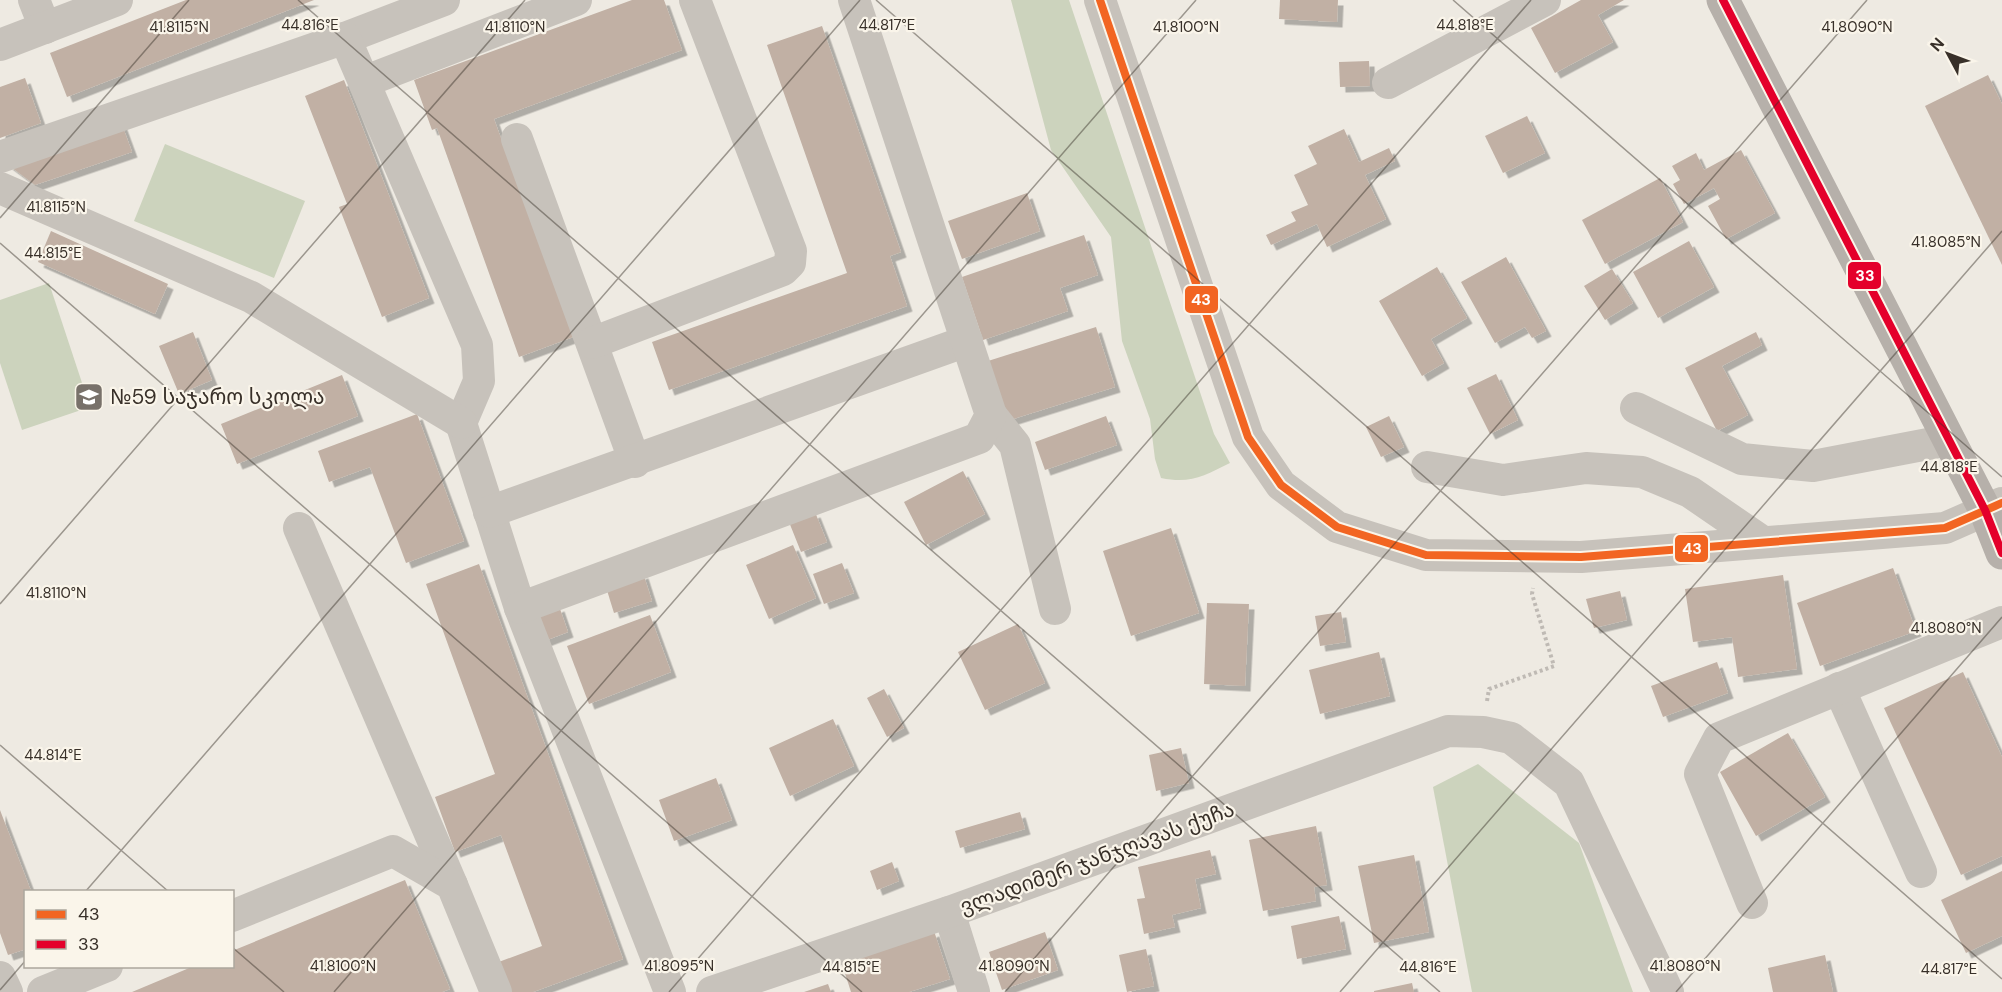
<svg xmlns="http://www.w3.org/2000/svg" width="2002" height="992" viewBox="0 0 2002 992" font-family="'DM Sans','Noto Sans Georgian',sans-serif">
	<defs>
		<filter id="shadow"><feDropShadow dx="5.5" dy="5.5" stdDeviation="0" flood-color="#0004"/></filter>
	</defs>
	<rect width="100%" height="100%" fill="#eeeae2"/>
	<g fill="#ccd3bd">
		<path d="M1011,0h58l145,434 16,29c-26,13 -39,21 -69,15l-6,-19 -5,-40 -28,-78 -11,-104 -60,-87z"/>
		<polygon points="165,144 305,201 274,278 134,221"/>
		<polygon points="49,283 90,407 22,430 0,363 0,300"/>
		<polygon points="1478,764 1579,843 1633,992 1472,992 1433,787"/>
	</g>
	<g fill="#c1b0a4" filter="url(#shadow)">
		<polygon points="186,0 314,0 67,97 50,53"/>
		<polygon points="632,0 664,0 682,50 494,119 573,337 519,357 437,128 432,130 414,80"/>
		<polygon points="1280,0 1338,0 1337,22 1279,19"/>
		<polygon points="1581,0 1624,0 1598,15 1613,42 1555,73 1531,28"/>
		<polygon points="822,26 901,252 890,256 907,306 669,390 652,342 847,273 767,45"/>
		<polygon points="1369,61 1370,86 1340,87 1339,62"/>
		<polygon points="1988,75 2002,104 2002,265 1925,106"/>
		<polygon points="25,78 41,123 0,138 0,87"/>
		<polygon points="344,80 429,298 382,317 339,207 347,204 305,96"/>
		<polygon points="1527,116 1545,153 1503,173 1485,136"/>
		<polygon points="121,122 132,152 35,185 7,164"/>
		<polygon points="1344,129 1359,162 1389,148 1395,161 1365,175 1386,219 1327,247 1317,224 1271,245 1266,235 1296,221 1291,212 1308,205 1294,175 1317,164 1308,146"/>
		<polygon points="1741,150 1775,213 1726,239 1708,206 1720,199 1714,188 1684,204 1673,184 1680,180 1672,166 1696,153 1704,170"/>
		<polygon points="1660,178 1683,222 1605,264 1582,220"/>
		<polygon points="1027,193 1040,231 962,259 948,221"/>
		<polygon points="51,231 168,284 155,314 38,262"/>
		<polygon points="1084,235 1098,275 1060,288 1068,311 983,340 962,277"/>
		<polygon points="1689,241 1714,287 1658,318 1633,272"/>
		<polygon points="1506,257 1546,331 1532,338 1525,327 1495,343 1461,282"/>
		<polygon points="1437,267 1467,318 1431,339 1444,363 1422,376 1379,301"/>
		<polygon points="1612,269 1633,303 1605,320 1584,286"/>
		<polygon points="1096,327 1115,387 1007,421 988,361"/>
		<polygon points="193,332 212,380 179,394 159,346"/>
		<polygon points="1756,332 1762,345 1722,366 1748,415 1717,431 1685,368"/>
		<polygon points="1496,374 1518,420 1490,434 1467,388"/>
		<polygon points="342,375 358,416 237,464 221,424"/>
		<polygon points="417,414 464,541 406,563 370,467 329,482 318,451"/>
		<polygon points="1106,416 1117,445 1045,470 1035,442"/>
		<polygon points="1389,416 1404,447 1381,457 1366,427"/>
		<polygon points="963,471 985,514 926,545 904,502"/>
		<polygon points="815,512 827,542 801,552 789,522"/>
		<polygon points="1171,528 1199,613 1131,636 1103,551"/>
		<polygon points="793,545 816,598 769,619 746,565"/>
		<polygon points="842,563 854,593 824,604 813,574"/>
		<polygon points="479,564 623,959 533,992 507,992 496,963 542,946 501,835 455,852 435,797 495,774 426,584"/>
		<polygon points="1893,568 1916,631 1820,666 1797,603"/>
		<polygon points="643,573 652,601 614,613 605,584"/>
		<polygon points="1783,575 1797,669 1738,677 1732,637 1693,642 1685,589"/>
		<polygon points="1620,591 1627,620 1594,628 1586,599"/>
		<polygon points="1207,603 1249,604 1245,686 1204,684"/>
		<polygon points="559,606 568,632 542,642 532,617"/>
		<polygon points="1341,612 1346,642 1320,646 1315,616"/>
		<polygon points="650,615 671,672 589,704 567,646"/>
		<polygon points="1018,624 1045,683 985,710 958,652"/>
		<polygon points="1379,652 1390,696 1320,714 1309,670"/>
		<polygon points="1717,662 1728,693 1663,717 1651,686"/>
		<polygon points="1963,672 2002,757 2002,856 1961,875 1884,708"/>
		<polygon points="884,689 904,728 887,737 867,698"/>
		<polygon points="833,719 854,766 790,796 769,748"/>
		<polygon points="1788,733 1825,797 1756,836 1720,772"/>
		<polygon points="1181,748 1189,783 1156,791 1149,755"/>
		<polygon points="716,778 732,820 674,841 659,800"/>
		<polygon points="0,810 31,891 26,891 26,949 8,955 0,933"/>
		<polygon points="1020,812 1025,829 960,848 955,831"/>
		<polygon points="1316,826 1327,885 1314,887 1316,901 1263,911 1249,840"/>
		<polygon points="1210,850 1216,874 1195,879 1201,908 1172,915 1175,927 1144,934 1137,899 1145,898 1138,867"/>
		<polygon points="1414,855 1429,932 1374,943 1358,866"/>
		<polygon points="892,862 899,881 877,890 870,871"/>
		<polygon points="2002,871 2002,936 1966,953 1941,900"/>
		<polygon points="405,880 450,989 442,992 132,992 194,966 232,966 232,951"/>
		<polygon points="1339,916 1346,949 1297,959 1291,926"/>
		<polygon points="934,931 950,979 909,992 851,992 841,961"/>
		<polygon points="1045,932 1058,970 1002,990 989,952"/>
		<polygon points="1146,949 1154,986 1127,992 1119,955"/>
		<polygon points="1825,955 1833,992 1773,992 1768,968"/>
		<polygon points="1412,983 1414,992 1374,992 1374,991"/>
		<polygon points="828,984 831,992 804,992"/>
	</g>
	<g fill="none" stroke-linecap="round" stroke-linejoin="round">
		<polyline stroke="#bfbab4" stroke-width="4" stroke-dasharray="3 3" stroke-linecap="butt" points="1487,701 1489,689 1554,666 1532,594 1533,588"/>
		<g stroke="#c7c2bb" stroke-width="32">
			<polyline points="34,0 45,28"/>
			<polyline points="1100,0 1248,437 1281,485 1337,527 1426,555 1581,557 1945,528 2002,503"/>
			<polyline points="345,38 444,0"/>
			<polyline points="0,45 117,0"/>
			<polyline points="366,81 576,0"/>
			<polyline points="1388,83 1545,0"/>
			<polyline points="517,139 635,462"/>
			<polyline points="0,157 345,38 477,345 479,381 461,423 520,608 670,992"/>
			<polyline points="0,188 251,297 461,423"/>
			<polyline points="592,343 783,270 790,263 791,251 695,0"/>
			<polyline points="1636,408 1742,459 1813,466 1949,440"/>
			<polyline points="991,415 1015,445 1055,609"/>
			<polyline points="1427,467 1503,480 1586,468 1642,472 1690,492 1763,542"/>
			<polyline points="489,512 967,341"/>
			<polyline points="299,528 452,885"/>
			<polyline points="520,608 979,438 991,415 854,0"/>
			<polyline points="1839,688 1921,872"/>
			<polyline points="1752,903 1700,774 1719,738 2002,622"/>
			<polyline points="949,912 974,992"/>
			<polyline points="232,916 393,851 452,885 496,992"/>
			<polyline points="0,977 7,992"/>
			<polyline points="43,992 107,966"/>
			<polyline points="712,992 949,912 1448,731 1483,732 1511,738 1569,783 1668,992"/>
		</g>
		<polyline stroke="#b6b0aa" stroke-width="33" points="1723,0 1985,510 2002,553"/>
		<g stroke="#faf5ea" stroke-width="12">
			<polyline id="bus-1" points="1100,0 1248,437 1281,485 1337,527 1426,555 1581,557 1945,528 2002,503"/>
		</g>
		<g stroke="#faf5ea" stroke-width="12">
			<polyline id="bus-2" points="1723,0 1985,510 2002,553"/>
		</g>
		<use href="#bus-1" stroke="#f26522" stroke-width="8"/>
		<use href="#bus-2" stroke="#e4002b" stroke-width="8"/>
	</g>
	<path fill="none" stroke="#383029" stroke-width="1.5" stroke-opacity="0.45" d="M298,0l1142,992M876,0l1126,979M1453,0l549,477M0,218l189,-218M0,243l862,749M0,604l525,-604M0,745l169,147M85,892l775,-892M232,947l52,45M0,990l26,-30M334,992l862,-992M669,992l862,-992M1005,992l862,-992M1340,992l662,-761M1676,992l326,-375"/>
	<defs>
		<g id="school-square" transform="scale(1.5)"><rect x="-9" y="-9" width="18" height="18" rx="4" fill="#78716a" stroke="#faf5ea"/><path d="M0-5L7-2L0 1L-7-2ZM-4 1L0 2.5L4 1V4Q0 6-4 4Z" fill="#fff"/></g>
	</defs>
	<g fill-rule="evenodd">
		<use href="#school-square" x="89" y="397"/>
	</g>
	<g text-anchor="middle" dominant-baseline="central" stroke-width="4.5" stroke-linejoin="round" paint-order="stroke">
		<g font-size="21" fill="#383029" stroke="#faf5ea" text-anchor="start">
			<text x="110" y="397">№59 საჯარო სკოლა</text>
		</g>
		<g font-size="21" fill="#383029" stroke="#faf5ea">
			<text transform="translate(1097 858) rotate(-20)">ვლადიმერ ჯანჯღავას ქუჩა</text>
		</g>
	</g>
	<g font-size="15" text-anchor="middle" fill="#383029" stroke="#faf5ea" stroke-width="4.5" stroke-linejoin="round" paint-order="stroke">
		<text x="887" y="30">44.817°E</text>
		<text x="1465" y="30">44.818°E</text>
		<text x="310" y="30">44.816°E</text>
		<text x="179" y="32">41.8115°N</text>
		<text x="515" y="32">41.8110°N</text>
		<text x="1186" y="32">41.8100°N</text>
		<text x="1857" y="32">41.8090°N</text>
		<text x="56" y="212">41.8115°N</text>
		<text x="1946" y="247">41.8085°N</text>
		<text x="53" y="258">44.815°E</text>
		<text x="1949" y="472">44.818°E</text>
		<text x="56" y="598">41.8110°N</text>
		<text x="1946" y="633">41.8080°N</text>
		<text x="53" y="760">44.814°E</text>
		<text x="343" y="971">41.8100°N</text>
		<text x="679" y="971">41.8095°N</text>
		<text x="1014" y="971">41.8090°N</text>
		<text x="1685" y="971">41.8080°N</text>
		<text x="851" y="972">44.815°E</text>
		<text x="1428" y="972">44.816°E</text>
		<text x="1949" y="974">44.817°E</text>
	</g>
	<g stroke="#faf5ea" stroke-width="2">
		<rect x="1847" y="261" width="35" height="29" rx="6" fill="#e4002b"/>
		<rect x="1184" y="285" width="35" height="29" rx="6" fill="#f26522"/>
		<rect x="1674" y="534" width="35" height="29" rx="6" fill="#f26522"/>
	</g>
	<g font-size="16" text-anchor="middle" font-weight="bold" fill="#fff">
		<text x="1865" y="281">33</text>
		<text x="1201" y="305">43</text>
		<text x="1692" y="554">43</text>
	</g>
	<rect x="24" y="890" width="210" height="78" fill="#faf5ea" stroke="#aca69d" stroke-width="1.5"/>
	<rect x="36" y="910" width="30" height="9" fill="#f26522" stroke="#aca69d" stroke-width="1.5"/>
	<text x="78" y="920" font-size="18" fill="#383029">43</text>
	<rect x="36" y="940" width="30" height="9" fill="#e4002b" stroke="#aca69d" stroke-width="1.5"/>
	<text x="78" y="950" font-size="18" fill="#383029">33</text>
	<g transform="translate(1948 54) rotate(311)" stroke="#faf5ea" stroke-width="4.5" paint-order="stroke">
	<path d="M0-4.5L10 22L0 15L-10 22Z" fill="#383029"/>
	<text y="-9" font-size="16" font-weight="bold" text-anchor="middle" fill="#383029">N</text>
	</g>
</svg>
